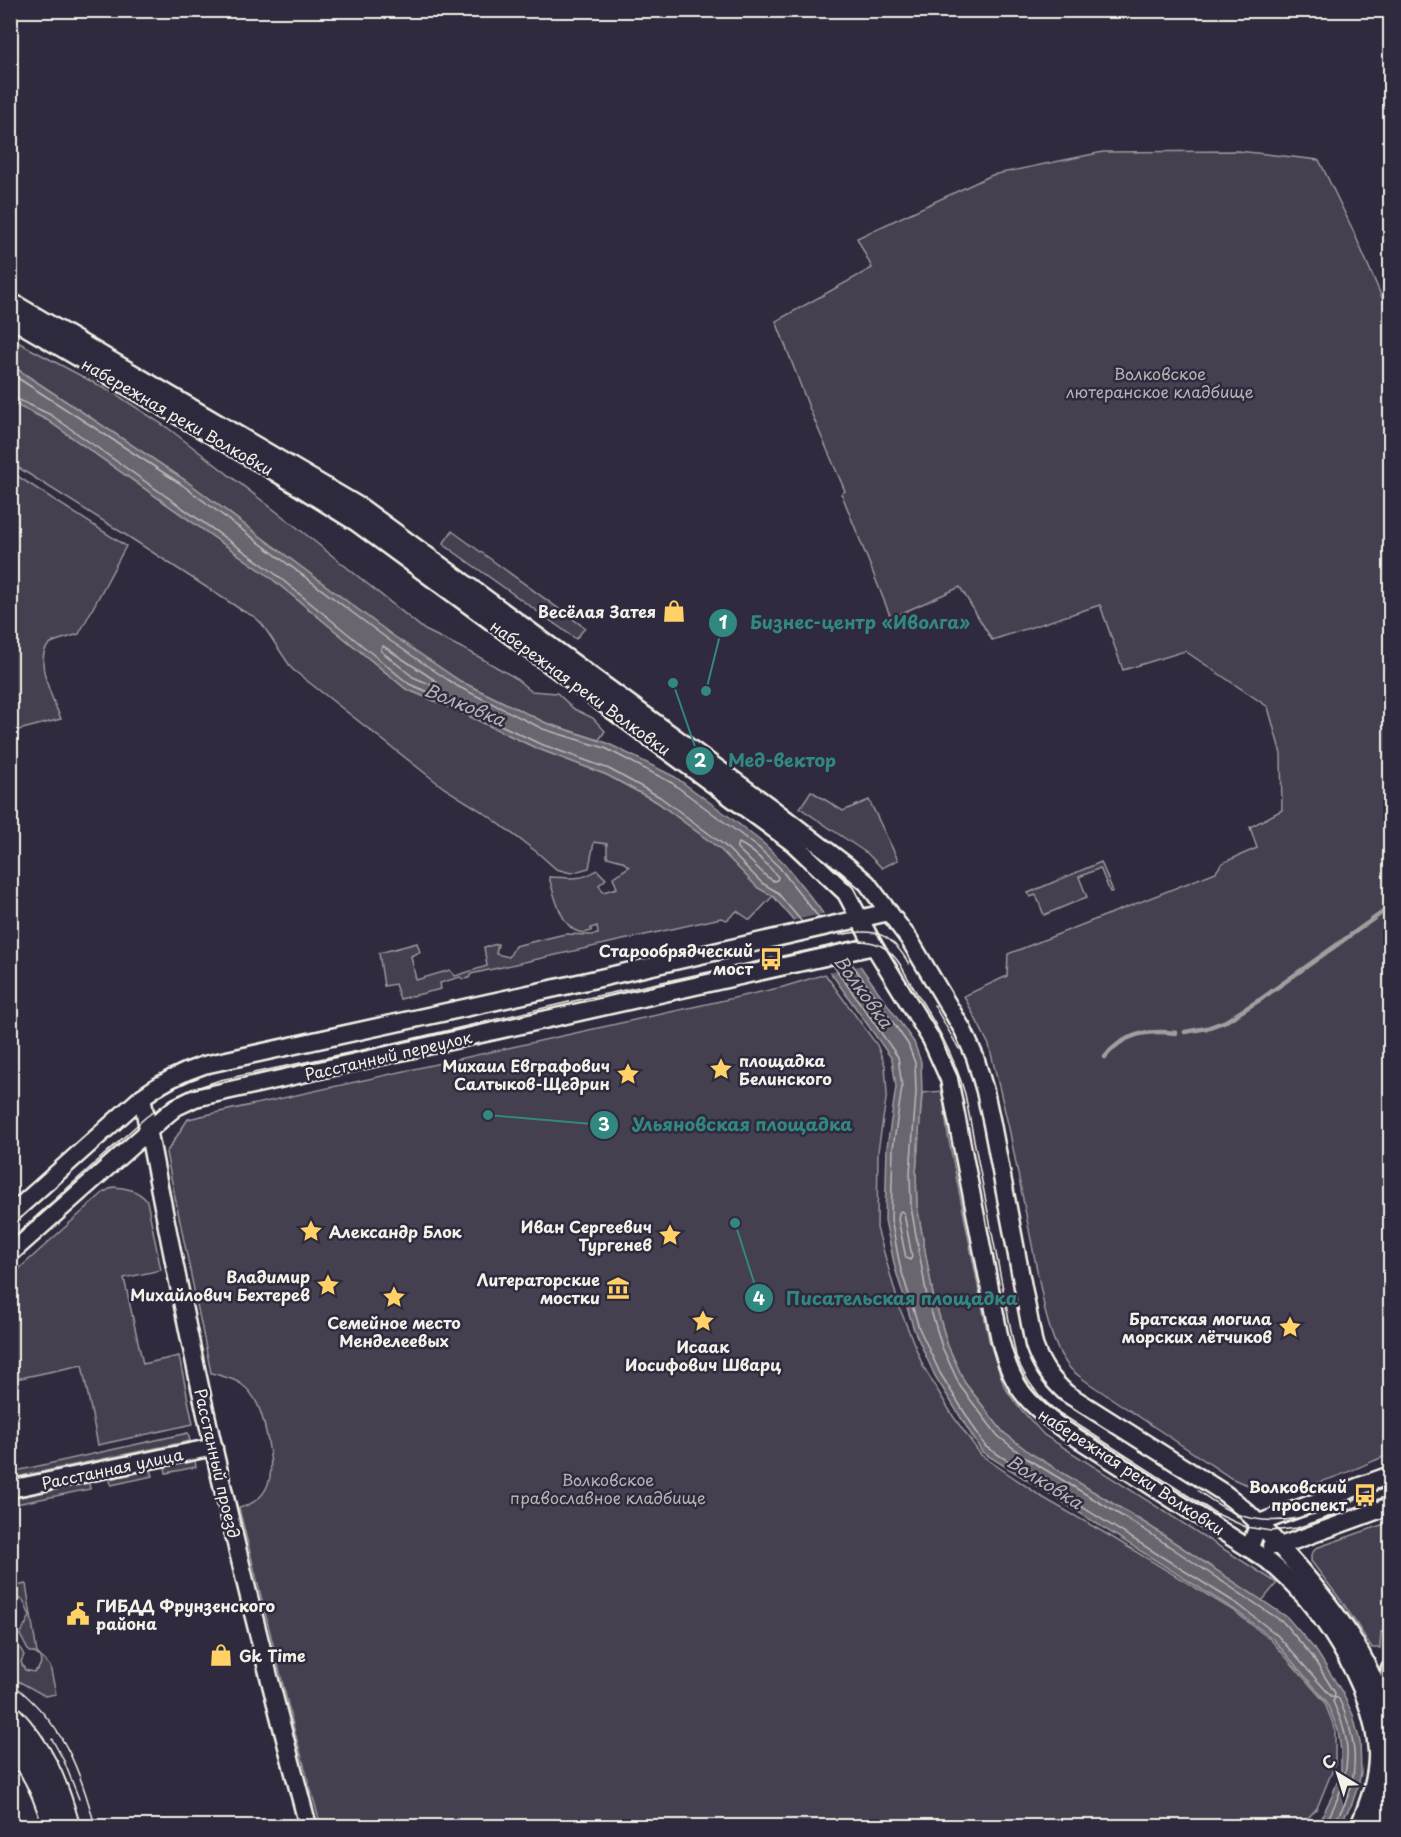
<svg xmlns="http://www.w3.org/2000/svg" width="1401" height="1837" viewBox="0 0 1401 1837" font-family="'Playpen Sans',sans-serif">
	<rect width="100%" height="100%" fill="#2f2a3d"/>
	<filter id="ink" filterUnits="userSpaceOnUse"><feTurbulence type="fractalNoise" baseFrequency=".0167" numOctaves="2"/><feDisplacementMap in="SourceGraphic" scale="12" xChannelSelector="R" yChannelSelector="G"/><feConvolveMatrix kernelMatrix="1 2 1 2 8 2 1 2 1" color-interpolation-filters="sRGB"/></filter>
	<g filter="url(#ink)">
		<g fill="#454050" stroke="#9c989c" stroke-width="1.5">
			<path d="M1238,151l81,9 33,68 38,88v1138c-50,21 -106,52 -159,24l-144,-96c-5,-4 -13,-9 -18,-15 -13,-16 -19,-37 -24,-56l-36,-183 -20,-83 -25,-49 43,-20 1,-22 208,-82 6,-9 35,-15 -7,-21 32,-17 -1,-56 -13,-47 -83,-56 -62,19 -23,-65 -108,35 -32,-53 -69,31 -49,-123 -1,-1 4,-3 -35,-81 -34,-89 96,-53 -15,-30 135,-63 111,-23z"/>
			<polygon points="10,338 117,395 168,428 299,529 425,630 472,653 514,677 531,691 557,693 574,709 593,718 605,731 599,740 546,723 460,681 392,635 185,480 17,369 11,366"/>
			<path d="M10,402l37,18 219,154 140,115 48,20 82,39 71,27 50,27 63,47 38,39 15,8 -23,24 -13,-9 -10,9 -6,-2 -250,56 -2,4 -6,1 -3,-2 -20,6 1,6 -41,10 -5,-15 -11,2 -5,-33 38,-10 3,9 -9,4 5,24 34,-10 5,6 32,-10 -3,-19 14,-3 -2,10 13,3 6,-11 50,-12 25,1 8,-1 -1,-8 -6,2v3c-27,11 -37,-36 -42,-54 19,0 30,5 48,-7l9,9 -7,6 4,7 14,-4 -4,-11 16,-10 -7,-6 -15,-4v-13l-13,-2 -5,26 -18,5 -15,-4 -18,-16 -52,-39 -42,-26 -152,-119 -30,-45 -7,-7 -12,-6 -114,-74 -118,-74z"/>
			<path d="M11,472l115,74 -47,88c-9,3 -20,5 -28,9 -20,13 3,59 10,76l-50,13z"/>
			<polygon points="452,531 585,628 576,639 443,544"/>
			<polygon points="811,791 843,811 869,800 898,860 882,868 868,854 800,808"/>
			<polygon points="1101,862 1113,891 1110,892 1100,868 1079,877 1087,897 1044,915 1036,895 1030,897 1028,893"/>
			<path d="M825,974l52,71 8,20 2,28 -9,58 -1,77 23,81 23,57 30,50 28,39 61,42 68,39 124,75 37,29 53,61 11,28v35l-18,44 -16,18h-980l-26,-93 -56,-225c39,-10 34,-45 27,-76 -4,-18 -9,-37 -25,-48 -8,-6 -20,-8 -30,-11l-45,-220 22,-34 595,-132z"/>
			<polygon points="942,1091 948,1136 989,1340 1004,1386 1017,1405 1044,1435 1277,1583 1262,1601 1148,1525 1030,1453 1003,1432 965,1383 948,1346 933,1295 917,1206 916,1173 922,1093"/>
			<path d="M113,1187c14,1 25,3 34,14l14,69 -37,8 19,86 36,-8 14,68 -95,21 -16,-80 -71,15v-104l93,-84z"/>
			<polygon points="188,1433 190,1441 11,1478 11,1472"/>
			<polygon points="195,1461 196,1467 166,1473 165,1467"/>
			<polygon points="151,1470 153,1476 111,1485 110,1479"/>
			<polygon points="89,1483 90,1489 11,1505 11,1499"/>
			<polygon points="1390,1522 1390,1614 1387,1633 1381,1632 1380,1648 1372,1648 1343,1603 1311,1561 1311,1555 1316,1548"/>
			<path d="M26,1584l11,69 13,13 6,28 -11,2 -34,-19v-38l3,-2 10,18 -3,7 4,8 9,2c6,-4 8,-8 6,-15l-7,-5h-4l-9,-17 10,-19 -7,-16 -12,-5v-8z"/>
		</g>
		<polygon fill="#6a6670" stroke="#a19ea0" stroke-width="1.5" points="10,366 17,369 185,480 392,635 460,681 546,723 607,743 675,777 731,818 763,843 783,862 817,905 914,1042 921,1062 922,1093 916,1173 917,1206 933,1295 948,1346 965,1383 1003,1432 1030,1453 1148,1525 1287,1617 1317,1652 1342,1692 1353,1715 1360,1742 1361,1773 1358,1786 1352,1804 1339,1826 1317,1826 1332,1796 1341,1771 1341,1751 1338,1730 1326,1701 1273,1639 1235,1610 982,1452 935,1376 914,1330 895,1268 885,1220 887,1147 896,1087 892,1059 791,917 773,896 758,888 720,849 657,802 607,775 536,748 454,709 406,689 266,574 47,420 11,402"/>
		<polygon fill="#2f2a3d" points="826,913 863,965 828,973 791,921"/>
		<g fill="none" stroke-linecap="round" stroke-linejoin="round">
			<g stroke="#bdb9b8" stroke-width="1.5">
				<polyline points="10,373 181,484 389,640 457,686 543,729 605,748 672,783 759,848 779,867 819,918"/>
				<polyline points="10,397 15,398 51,415 269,569 409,684 457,704 538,743 609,769 660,797 724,845 762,883 777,892 802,922"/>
				<polygon points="383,646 436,681 437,685 434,686 413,677 381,651 381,648"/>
				<path d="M739,843c14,7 29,22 39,34l-1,3 -3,1 -7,-4 -30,-29v-3z"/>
				<polyline points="833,965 898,1057 902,1087 893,1148 891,1219 900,1266 919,1328 940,1373 986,1447 1239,1605 1277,1635 1331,1696 1334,1697 1335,1693 1312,1656 1283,1622 1145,1530 1026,1458 998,1436 960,1386 942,1347 927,1297 911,1207 910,1173 916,1093 915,1063 908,1044 850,961"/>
				<polygon points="901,1211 904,1213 912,1257 910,1260 906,1258 898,1219 899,1213"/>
				<path d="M1324,1826c17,-30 30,-64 19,-99 -2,-9 -7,-17 -10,-26l3,-4 3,2c15,33 22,66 7,102 -3,8 -10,16 -11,25"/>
			</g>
			<g stroke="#a19ea0" stroke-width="4.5">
				<polyline points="1185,1032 1207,1028 1226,1021 1261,999 1390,907"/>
				<path d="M1105,1057c18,-24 43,-27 71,-24"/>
			</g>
			<g stroke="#f4f1e8" stroke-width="21">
				<g id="minor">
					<path d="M10,301l352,207 411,301 73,56 21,18 42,56 54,91 12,27 10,34 7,33 42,221c7,20 16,33 32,48l158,100c25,18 45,40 65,64 47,52 91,110 101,181"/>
					<path d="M10,318l265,154 82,51 436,320 53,50 28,53 57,93 18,40 51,261c11,45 26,63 63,89l204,131c51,41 106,124 110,191 1,26 -8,51 -18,75"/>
					<path d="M142,1097c26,138 53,276 86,413 25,106 52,211 80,316"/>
					<path d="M10,1215l132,-118c20,-15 38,-24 62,-32l361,-79 324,-74"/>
					<polyline points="10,1254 164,1117 176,1107 195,1098 874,946"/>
					<polyline points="10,1489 214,1447"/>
					<polyline points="1271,1546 1280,1546 1390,1506"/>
					<polyline points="1250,1547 1259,1523 1390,1475"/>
					<polyline points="1385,1708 1390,1669"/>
					<polyline points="1376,1826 1387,1793 1390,1775"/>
				</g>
			</g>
			<g stroke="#f4f1e8" stroke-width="24">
				<g id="major">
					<path d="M10,1714c33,34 47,68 59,112"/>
					<path d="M10,1742c22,25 35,53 43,84"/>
				</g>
			</g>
			<use href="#minor" stroke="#2f2a3d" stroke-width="16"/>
			<use href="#major" stroke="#2f2a3d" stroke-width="20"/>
			<g stroke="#f4f1e8" stroke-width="1.5">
				<path d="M840,935c35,-8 51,-2 69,29"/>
				<polyline points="934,1005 959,1049"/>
				<path d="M10,1240l136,-123 23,-16 24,-12 27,-9 161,-34 188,-44 278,-60c14,-2 28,-1 39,7 13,9 19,25 27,38 22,36 40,65 52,107l51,262c10,25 23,43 45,58l154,99 31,14 25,4 26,-3 93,-33"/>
				<path d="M1198,1491c12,8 23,16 36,22 53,22 107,-9 156,-27"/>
				<path d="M10,1682c52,40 69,83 85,144"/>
				<polyline points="52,1739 64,1761 79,1799"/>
			</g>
		</g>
	</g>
	<defs>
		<g id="shop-bare" transform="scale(1.8)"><path d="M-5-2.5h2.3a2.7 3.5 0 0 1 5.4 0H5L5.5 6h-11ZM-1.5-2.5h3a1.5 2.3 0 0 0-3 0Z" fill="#ffd166" stroke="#2f2a3d" stroke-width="2.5" paint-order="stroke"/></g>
		<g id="bus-bare" transform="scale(1.8)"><path d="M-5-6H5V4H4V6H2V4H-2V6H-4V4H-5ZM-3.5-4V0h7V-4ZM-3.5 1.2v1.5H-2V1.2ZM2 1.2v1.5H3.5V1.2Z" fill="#ffd166" stroke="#2f2a3d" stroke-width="2.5" paint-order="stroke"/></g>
		<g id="sight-bare" transform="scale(1.8)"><path d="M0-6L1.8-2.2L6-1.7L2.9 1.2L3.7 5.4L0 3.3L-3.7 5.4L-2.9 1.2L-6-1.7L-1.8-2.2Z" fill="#ffd166" stroke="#2f2a3d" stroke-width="2.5" paint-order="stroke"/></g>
		<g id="museum-bare" transform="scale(1.8)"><path d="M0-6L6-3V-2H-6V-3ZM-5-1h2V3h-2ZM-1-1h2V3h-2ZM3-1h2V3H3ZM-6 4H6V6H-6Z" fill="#ffd166" stroke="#2f2a3d" stroke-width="2.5" paint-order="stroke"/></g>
		<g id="civic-bare" transform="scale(1.8)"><path d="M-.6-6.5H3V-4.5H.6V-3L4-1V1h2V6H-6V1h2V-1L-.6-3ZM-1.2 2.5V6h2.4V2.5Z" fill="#ffd166" stroke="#2f2a3d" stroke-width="2.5" paint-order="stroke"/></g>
	</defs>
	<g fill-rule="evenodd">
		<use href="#shop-bare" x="674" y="611"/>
		<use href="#bus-bare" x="771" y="959"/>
		<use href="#sight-bare" x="721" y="1069"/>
		<use href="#sight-bare" x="628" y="1074"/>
		<use href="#sight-bare" x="311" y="1231"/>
		<use href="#sight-bare" x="670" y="1235"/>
		<use href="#sight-bare" x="328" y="1285"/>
		<use href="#museum-bare" x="618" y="1288"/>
		<use href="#sight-bare" x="394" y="1297"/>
		<use href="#sight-bare" x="703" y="1321"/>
		<use href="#sight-bare" x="1290" y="1327"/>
		<use href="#bus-bare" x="1365" y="1495"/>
		<use href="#civic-bare" x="78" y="1614"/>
		<use href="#shop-bare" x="221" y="1655"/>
	</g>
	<g text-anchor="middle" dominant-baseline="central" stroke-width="5" stroke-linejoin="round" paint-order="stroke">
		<g font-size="16" fill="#b7b3b3" stroke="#2f2a3d">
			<text x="1160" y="373">Волковское<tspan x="1160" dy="18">лютеранское кладбище</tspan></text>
			<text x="608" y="1479">Волковское<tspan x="608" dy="18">православное кладбище</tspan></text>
		</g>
		<g font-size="16" fill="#f4f1e8" stroke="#2f2a3d">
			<text transform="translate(178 416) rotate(30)">набережная реки Волковки</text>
			<text transform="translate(581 687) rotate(36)">набережная реки Волковки</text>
			<text transform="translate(388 1055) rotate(-13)">Расстанный переулок</text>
			<text transform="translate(218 1463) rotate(77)">Расстанный проезд</text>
			<text transform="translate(112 1468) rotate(-12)">Расстанная улица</text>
			<text transform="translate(1132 1471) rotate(33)">набережная реки Волковки</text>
		</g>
		<g font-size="16" font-weight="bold" fill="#f4f1e8" stroke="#2f2a3d" text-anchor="end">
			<text x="656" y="611">Весёлая Затея</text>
			<text x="753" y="950">Старообрядческий<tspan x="753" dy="18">мост</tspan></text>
			<text x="739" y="1060" text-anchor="start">площадка<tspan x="739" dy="18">Белинского</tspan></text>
			<text x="610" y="1065">Михаил Евграфович<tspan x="610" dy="18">Салтыков-Щедрин</tspan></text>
			<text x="652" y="1226">Иван Сергеевич<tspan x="652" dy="18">Тургенев</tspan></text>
			<text x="329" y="1231" text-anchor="start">Александр Блок</text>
			<text x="310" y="1276">Владимир<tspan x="310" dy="18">Михайлович Бехтерев</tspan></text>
			<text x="600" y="1279">Литераторские<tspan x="600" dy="18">мостки</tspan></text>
			<text x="1272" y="1318">Братская могила<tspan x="1272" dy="18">морских лётчиков</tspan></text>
			<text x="394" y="1322" text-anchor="middle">Семейное место<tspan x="394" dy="18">Менделеевых</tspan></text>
			<text x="703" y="1346" text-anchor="middle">Исаак<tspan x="703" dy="18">Иосифович Шварц</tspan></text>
			<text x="1347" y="1486">Волковский<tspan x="1347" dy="18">проспект</tspan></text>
			<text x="96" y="1605" text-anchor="start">ГИБДД Фрунзенского<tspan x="96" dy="18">района</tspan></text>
			<text x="239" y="1655" text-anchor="start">Gk Time</text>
		</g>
		<g font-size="18" font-style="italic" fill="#b6b2b2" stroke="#2f2a3d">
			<text transform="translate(465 704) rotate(22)">Волковка</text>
			<text transform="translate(864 991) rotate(54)">Волковка</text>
			<text transform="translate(1045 1481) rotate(32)">Волковка</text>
		</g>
	</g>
	<path fill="none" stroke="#318880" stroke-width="2" d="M706 691L723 623M673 683L700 761M488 1115L604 1125M735 1223L759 1298"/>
	<g fill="#318880" stroke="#2f2a3d" stroke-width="2">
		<circle cx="706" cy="691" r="6"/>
		<circle cx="673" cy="683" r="6"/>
		<circle cx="488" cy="1115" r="6"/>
		<circle cx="735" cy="1223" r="6"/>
		<circle cx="723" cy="623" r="15"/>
		<circle cx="700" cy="761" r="15"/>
		<circle cx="604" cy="1125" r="15"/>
		<circle cx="759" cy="1298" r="15"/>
	</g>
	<g font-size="18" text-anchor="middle" font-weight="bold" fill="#fff">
		<text x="723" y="629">1</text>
		<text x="700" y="767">2</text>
		<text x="604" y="1131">3</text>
		<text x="759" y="1305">4</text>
	</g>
	<g font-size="18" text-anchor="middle" font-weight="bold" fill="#318880" stroke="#2f2a3d" stroke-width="5" stroke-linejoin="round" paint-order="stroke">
		<text x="860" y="629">Бизнес-центр «Иволга»</text>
		<text x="782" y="767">Мед-вектор</text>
		<text x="742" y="1131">Ульяновская площадка</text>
		<text x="902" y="1305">Писательская площадка</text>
	</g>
	<rect width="1401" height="1837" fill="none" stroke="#2f2a3d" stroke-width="36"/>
	<rect x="18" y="18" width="1365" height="1801" fill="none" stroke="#f4f1e8" stroke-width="2" filter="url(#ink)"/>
	<g transform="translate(1338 1774) rotate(322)" stroke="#2f2a3d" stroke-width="4.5" paint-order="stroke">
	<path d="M0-4.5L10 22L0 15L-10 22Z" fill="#f4f1e8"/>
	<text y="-9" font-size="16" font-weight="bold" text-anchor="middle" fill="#f4f1e8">С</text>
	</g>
</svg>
